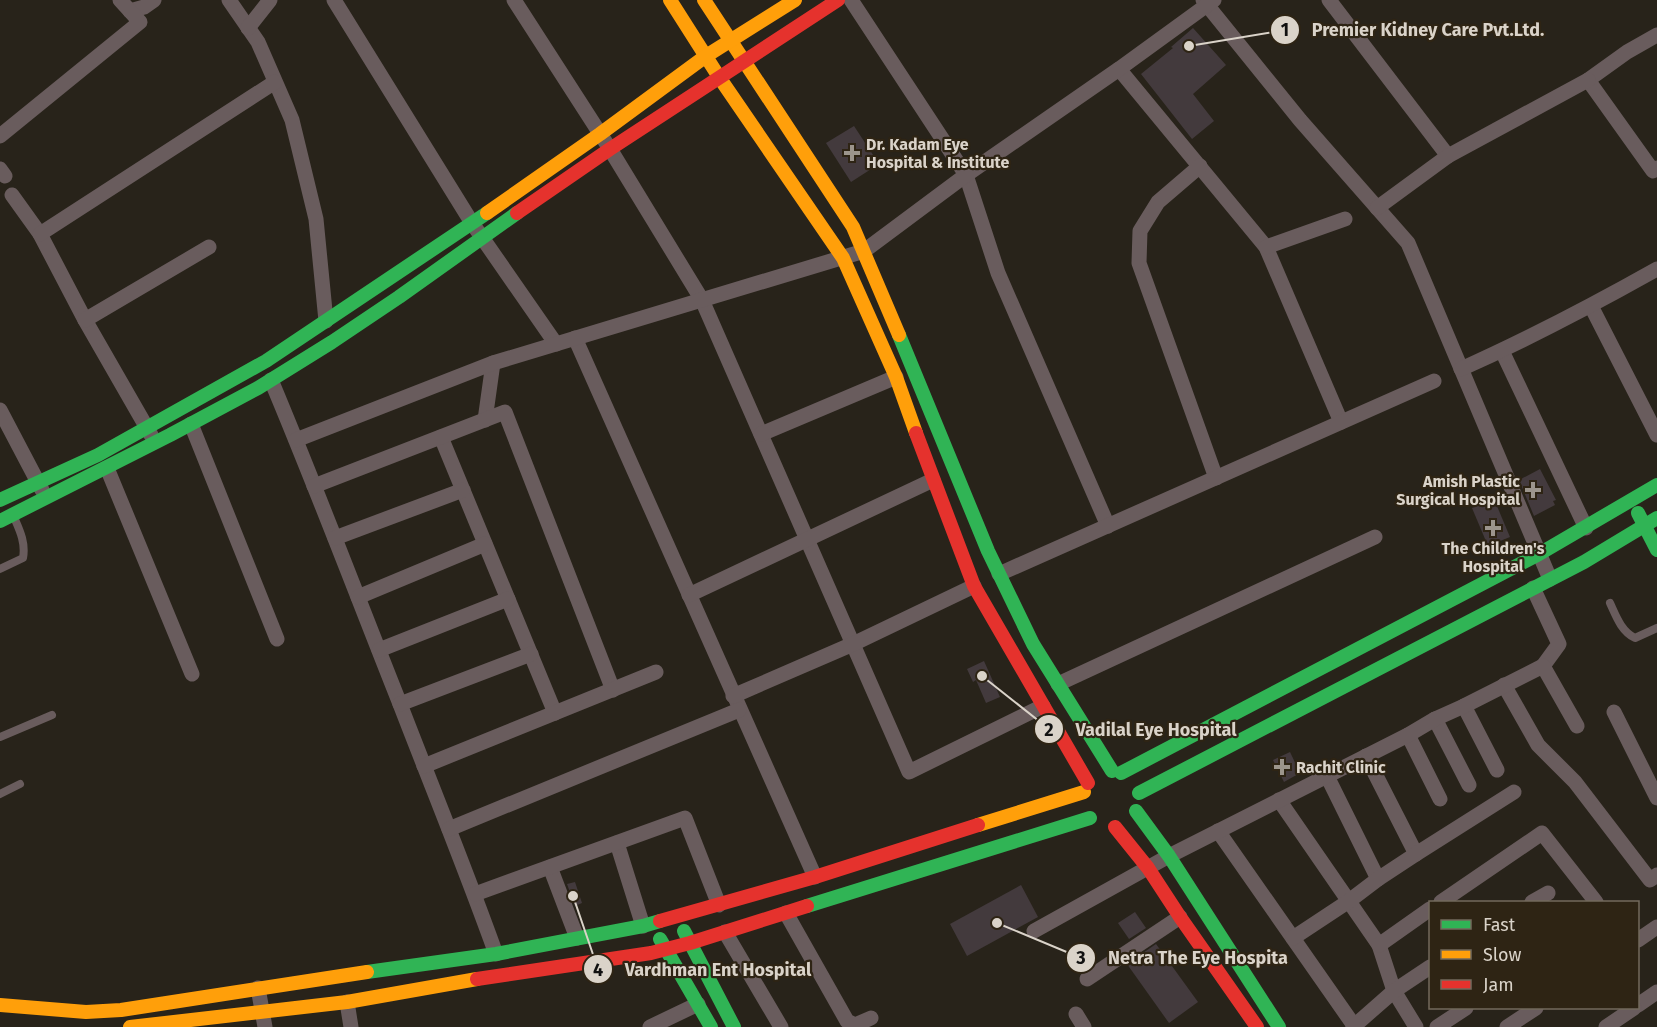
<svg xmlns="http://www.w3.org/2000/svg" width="1657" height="1027" viewBox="0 0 1657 1027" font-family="'Fira Sans',sans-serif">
	<rect width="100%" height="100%" fill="#28231a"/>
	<g fill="#433a3d">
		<polygon points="1193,28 1226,65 1193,94 1214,121 1192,139 1141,74 1173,48 1171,47"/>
		<polygon points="854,126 879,164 851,182 826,143"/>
		<polygon points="1540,469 1556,500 1553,501 1555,505 1534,516 1519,480"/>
		<polygon points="1494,499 1510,537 1488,546 1472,508"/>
		<polygon points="984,661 1000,697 986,703 976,680 973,682 967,669"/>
		<polygon points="1290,752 1300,773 1284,782 1273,760"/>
		<polygon points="575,882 582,903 575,906 567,884"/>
		<polygon points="1021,885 1038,917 967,956 950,924"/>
		<polygon points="1135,912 1146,928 1129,939 1118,923"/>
		<polygon points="1156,944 1198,1002 1169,1023 1127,964"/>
	</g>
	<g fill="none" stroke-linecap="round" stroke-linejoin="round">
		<g stroke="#695c5d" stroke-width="8">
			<path d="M0,569l23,-11c3,-16 -4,-29 -10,-43"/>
			<path d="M1610,603c6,13 11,28 25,35l22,-10"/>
			<polyline points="0,737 52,715"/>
			<polyline points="0,794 20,784"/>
		</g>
		<g stroke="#695c5d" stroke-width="15">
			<polyline points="229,0 258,42 292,120 316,219 326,321"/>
			<polyline points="334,0 472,223 556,344"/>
			<polyline points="514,0 610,149 702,300 909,772 1043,706"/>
			<polyline points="851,0 966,175 998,273 1108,526"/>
			<polyline points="1203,0 1300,120 1408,243 1550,579"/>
			<polyline points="1329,0 1448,156"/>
			<polyline points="130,11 144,7 154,0"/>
			<polyline points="248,28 270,0"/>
			<polyline points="1657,35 1627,52 1588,80 1653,171 1657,168"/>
			<polyline points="1119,69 1266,247 1341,422"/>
			<polyline points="0,136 140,22 120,0"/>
			<polyline points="1200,166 1158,202 1140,231 1139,263 1216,478"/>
			<polyline points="0,169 5,176"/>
			<polyline points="12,195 40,234 85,320 151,435"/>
			<polyline points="1377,208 1448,156 1588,80"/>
			<polyline points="40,234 275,82"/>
			<polyline points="1266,247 1345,219"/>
			<polyline points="1591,306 1657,435"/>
			<polyline points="85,320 209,247"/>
			<polyline points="575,338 815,877"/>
			<polyline points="1502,351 1586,528"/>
			<path d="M1461,369c67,-30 132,-64 196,-100"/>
			<path d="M271,380c45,107 86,216 129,324 32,83 66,166 96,250"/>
			<polyline points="0,410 42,490"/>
			<polyline points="485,420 493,363"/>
			<polyline points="191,424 277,639"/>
			<polyline points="761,434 896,377"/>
			<polyline points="441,437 555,713"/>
			<polyline points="296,440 493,363 864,251 966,175 1119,69 1214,0"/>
			<polyline points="107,468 192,674"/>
			<polyline points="314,486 505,412 613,690"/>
			<polyline points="335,538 463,490"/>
			<polyline points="999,574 1434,381"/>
			<polyline points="1533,588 1559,644 1543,666"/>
			<polyline points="689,595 933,480"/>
			<polyline points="358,597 485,544"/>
			<polyline points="379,650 508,599"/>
			<polyline points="1058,684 1375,537"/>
			<polyline points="1504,685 1538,745 1575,782 1650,880 1657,875"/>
			<polyline points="733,696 853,644 974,586"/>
			<polyline points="400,704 531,654"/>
			<polyline points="1464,706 1497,770"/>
			<polyline points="1614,712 1657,798"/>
			<polyline points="1435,719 1469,785"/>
			<polyline points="1408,735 1440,799"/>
			<polyline points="1366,756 1416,854"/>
			<polyline points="424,766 656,672"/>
			<polyline points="1327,776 1378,879"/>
			<polyline points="1279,800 1379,945 1394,991 1416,1027"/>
			<polyline points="449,829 739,710"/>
			<polyline points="1218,831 1355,1027"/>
			<polyline points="617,843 643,926"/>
			<polyline points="550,867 577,938"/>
			<polyline points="475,894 685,818 719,905"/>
			<polyline points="1441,902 1542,833 1596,902"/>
			<polyline points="1532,902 1548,893"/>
			<polyline points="786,913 847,1021 855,1025 871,1018"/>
			<polyline points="1034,931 1169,856 1408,735 1435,719 1464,706 1543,666 1577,726"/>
			<polyline points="725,932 781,1027"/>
			<polyline points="1293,938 1349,901 1378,879 1416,854 1514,792"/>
			<polyline points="1638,940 1657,927"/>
			<polyline points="1379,945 1430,909"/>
			<polyline points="1087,979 1180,917"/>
			<polyline points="258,988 265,1027"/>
			<polyline points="347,1002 351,1027"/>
			<polyline points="1638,1005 1657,992"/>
			<polyline points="1076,1014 1084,1027"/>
			<polyline points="650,1027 698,1004"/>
			<polyline points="1353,1027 1394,991 1430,967"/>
			<polyline points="1437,1027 1466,1008"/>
			<polyline points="1507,1027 1536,1008"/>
			<polyline points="1606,1027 1634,1008"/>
		</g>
		<g stroke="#30b455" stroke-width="14">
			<polyline points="899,335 988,551 1033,644 1112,771"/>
			<polyline points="0,500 98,455 266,361 487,213"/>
			<polyline points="1638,513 1657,550"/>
			<polyline points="0,521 170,435 258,388 332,342 399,297 517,213"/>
			<polyline points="1121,773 1539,554 1657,485"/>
			<polyline points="1139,793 1584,562 1657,518"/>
			<polyline points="1136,811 1169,856 1279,1027"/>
			<polyline points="807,906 1090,818"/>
			<polyline points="684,931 734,1027"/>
			<polyline points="660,939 711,1027"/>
			<polyline points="367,972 496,954 643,926 660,921"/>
		</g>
		<g stroke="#ff9f0a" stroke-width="14">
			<polyline points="670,0 719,77 843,258 896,377 916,433"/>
			<polyline points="704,0 853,227 899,335"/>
			<polyline points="487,213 600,134 706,56 795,0"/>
			<polyline points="978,825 1084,792"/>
			<polyline points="0,1005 86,1012 121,1010 367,972"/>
			<polyline points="130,1027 347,1002 477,979"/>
		</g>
		<g stroke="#e5322d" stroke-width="14">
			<polyline points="517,213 610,149 838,0"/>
			<polyline points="916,433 974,586 1088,783"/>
			<polyline points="1115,827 1148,868 1180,917 1257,1027"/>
			<polyline points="660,921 815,877 978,825"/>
			<polyline points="477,979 651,953 690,943 807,906"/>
		</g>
	</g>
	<g fill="#9c958c" stroke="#2e2414" stroke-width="2">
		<path d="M849 144h6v6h6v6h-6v6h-6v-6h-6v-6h6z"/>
		<path d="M1530 481h6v6h6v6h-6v6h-6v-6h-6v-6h6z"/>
		<path d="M1490 519h6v6h6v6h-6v6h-6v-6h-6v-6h6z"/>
		<path d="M1279 758h6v6h6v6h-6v6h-6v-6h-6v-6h6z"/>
	</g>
	<g text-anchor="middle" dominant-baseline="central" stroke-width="4.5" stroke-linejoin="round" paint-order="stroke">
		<g font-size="16" font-weight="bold" fill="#dad3c9" stroke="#2e2414" text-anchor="start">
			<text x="866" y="144">Dr. Kadam Eye<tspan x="866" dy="18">Hospital &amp; Institute</tspan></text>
			<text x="1520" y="481" text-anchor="end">Amish Plastic<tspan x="1520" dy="18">Surgical Hospital</tspan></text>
			<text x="1493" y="548" text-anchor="middle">The Children's<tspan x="1493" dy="18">Hospital</tspan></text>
			<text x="1296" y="767">Rachit Clinic</text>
		</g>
	</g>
	<path fill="none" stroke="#dad3c9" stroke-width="2" d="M1189 46L1285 30M982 676L1049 729M997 923L1081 958M573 896L598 969"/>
	<g fill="#dad3c9" stroke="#2e2414" stroke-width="2">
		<circle cx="1189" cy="46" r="6"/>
		<circle cx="982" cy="676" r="6"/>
		<circle cx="997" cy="923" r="6"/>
		<circle cx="573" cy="896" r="6"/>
		<circle cx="1285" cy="30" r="15"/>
		<circle cx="1049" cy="729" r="15"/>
		<circle cx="1081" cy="958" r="15"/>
		<circle cx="598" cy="969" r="15"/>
	</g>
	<g font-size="18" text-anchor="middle" font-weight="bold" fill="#111">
		<text x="1285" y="36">1</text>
		<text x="1049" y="736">2</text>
		<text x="1081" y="964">3</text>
		<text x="598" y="976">4</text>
	</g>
	<g font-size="18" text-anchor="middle" font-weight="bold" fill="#dad3c9" stroke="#2e2414" stroke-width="4.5" stroke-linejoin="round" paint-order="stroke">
		<text x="1428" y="36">Premier Kidney Care Pvt.Ltd.</text>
		<text x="1156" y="736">Vadilal Eye Hospital</text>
		<text x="1198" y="964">Netra The Eye Hospita</text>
		<text x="718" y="976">Vardhman Ent Hospital</text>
	</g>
	<rect x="1429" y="901" width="210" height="108" fill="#2e2414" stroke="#736a5c" stroke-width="1.5"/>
	<rect x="1441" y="920" width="30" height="9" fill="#30b455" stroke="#736a5c" stroke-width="1.5"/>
	<text x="1483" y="931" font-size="18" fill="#dad3c9">Fast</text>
	<rect x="1441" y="950" width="30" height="9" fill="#ff9f0a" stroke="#736a5c" stroke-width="1.5"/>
	<text x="1483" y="961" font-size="18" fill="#dad3c9">Slow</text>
	<rect x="1441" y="980" width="30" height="9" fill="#e5322d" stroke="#736a5c" stroke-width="1.5"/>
	<text x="1483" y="991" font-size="18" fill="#dad3c9">Jam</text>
</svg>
